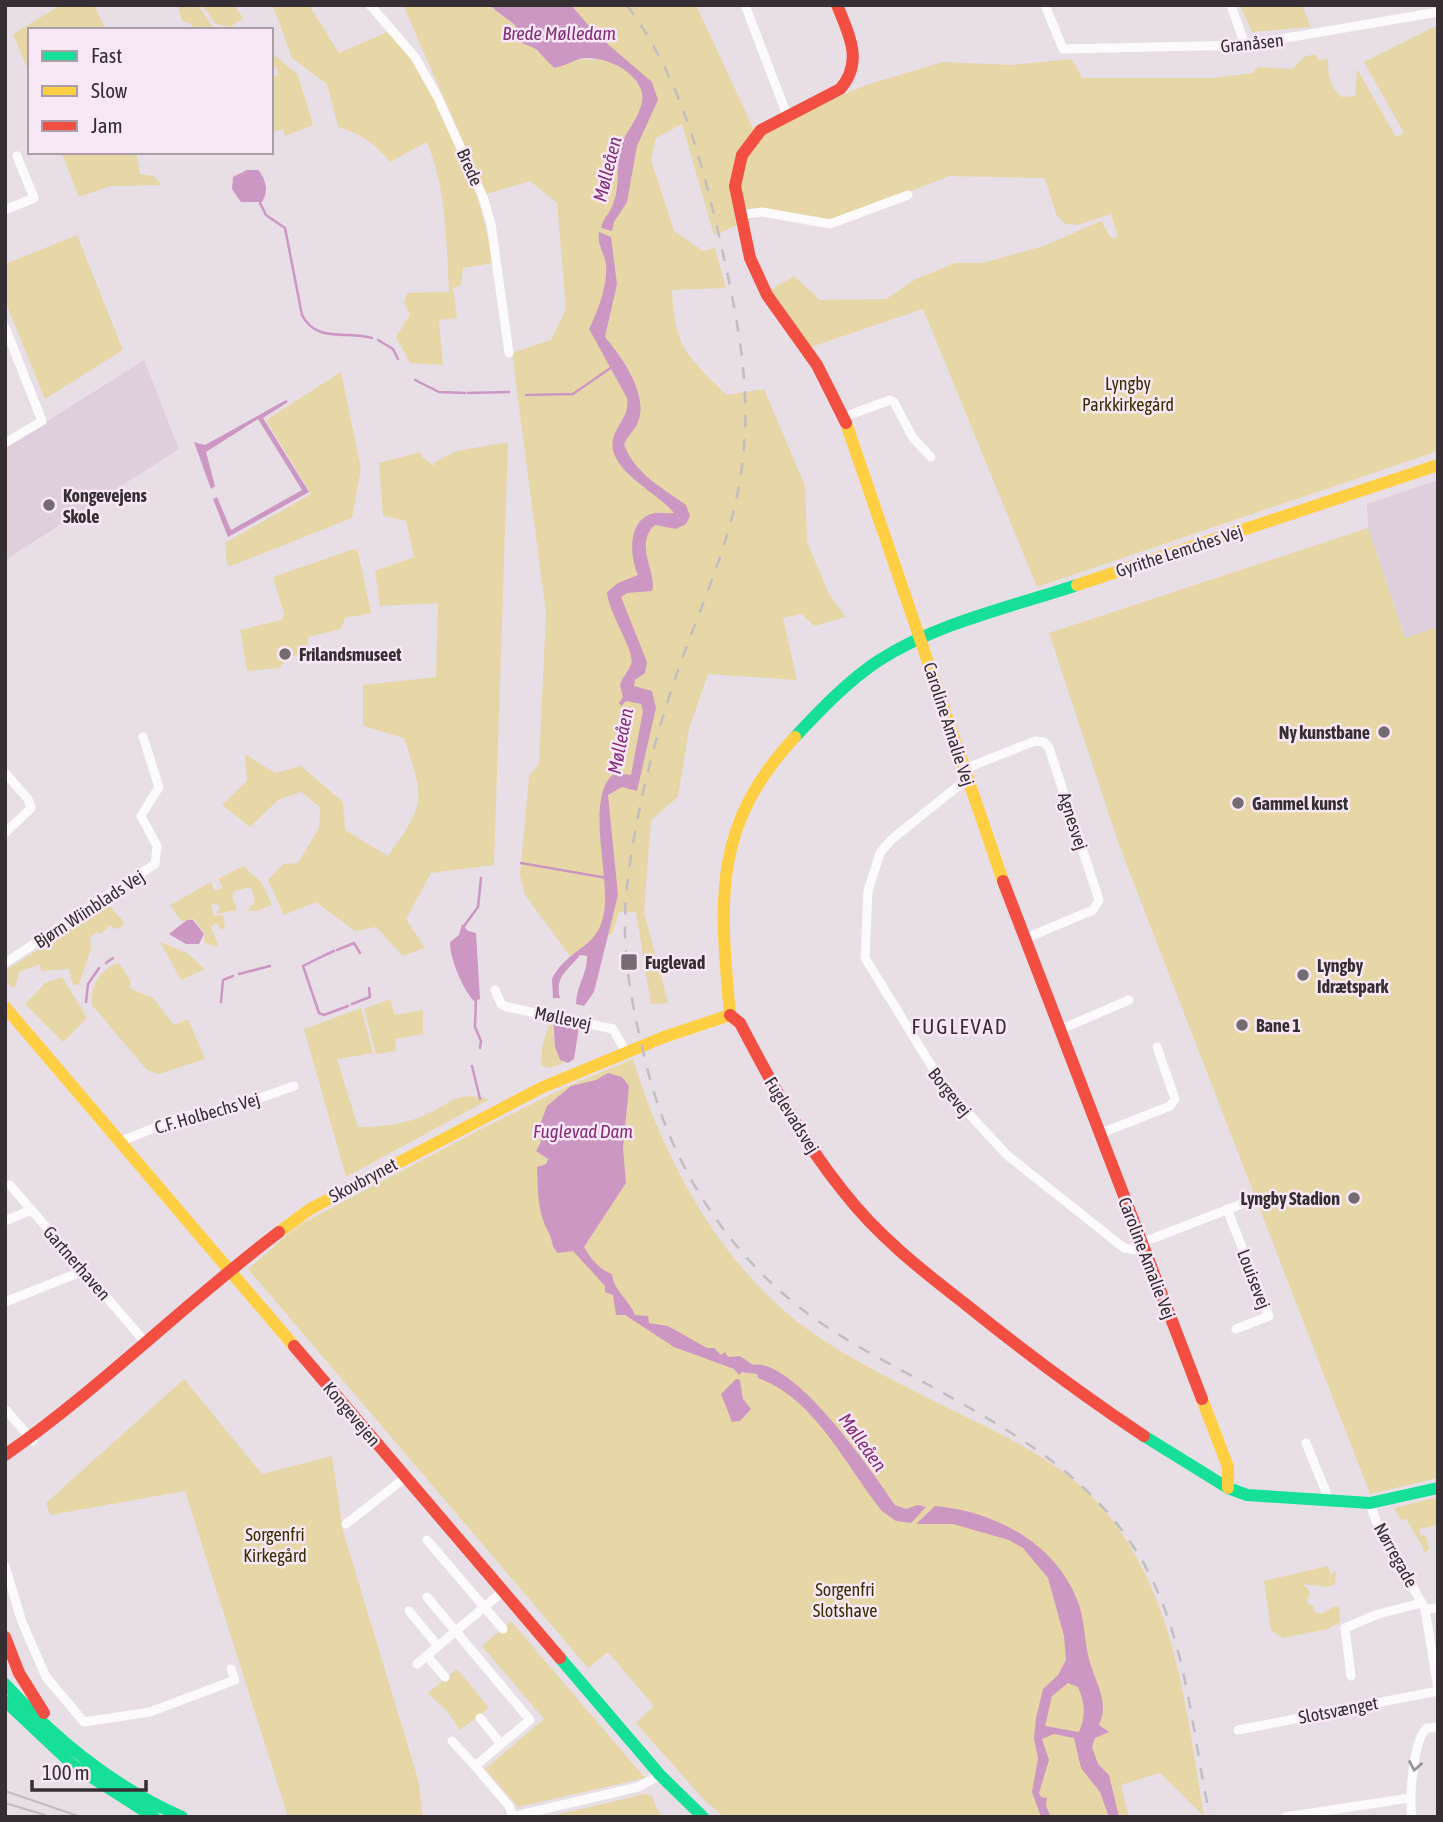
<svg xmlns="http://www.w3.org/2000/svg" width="1443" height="1822" viewBox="0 0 1443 1822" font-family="'Asap Condensed',sans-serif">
	<rect width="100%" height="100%" fill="#e8dee6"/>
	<g fill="#dfcfdc">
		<polygon points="144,360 179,449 5,560 5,448"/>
		<polygon points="1438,480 1438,627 1405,638 1368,528 1367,504"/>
	</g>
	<g fill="#e7d7a7">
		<polygon points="61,5 94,5 106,30 30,30 30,75 13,34"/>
		<polygon points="178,5 198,5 215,30 196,30 190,23 182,21"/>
		<polygon points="202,5 234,5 243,18 230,27 216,24"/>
		<path d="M309,5l30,48 51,-22c54,64 89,150 103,232l-30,5 -2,17 -8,3 4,30 -18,2 4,45 -33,-2 -14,-26 14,-22 -6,-12 3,-10 42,-1c-3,-52 -2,-101 -22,-150l-37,20c-16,-19 -28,-28 -52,-35l-11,-43 -35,-26 -19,-52z"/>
		<path d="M403,5h86l26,20 7,18 14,6 18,19 26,-9 15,1v-26l-24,-29h125l59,127 111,-47 77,-23 69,3 60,-6 10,19h131l40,-5 5,-6 34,2 12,-12 11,-3 5,7 8,-3c0,16 1,29 14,39l13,-1 2,-27 39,68 8,-4 -40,-71 74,-37v426l-401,136 -114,-278 -112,38 -40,-57 23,-14 26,24 66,-1 30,-20 39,-16h27l62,-17 57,-25 10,17 7,-1 -7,-23 -34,11 -12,-1 -9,-10 -11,-36 -96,-2 -111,44 -70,-8 -54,23 -32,-111 -26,14 -5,22 23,71 29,20 12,-3 11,40 -54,2c3,59 15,65 55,105l37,-6 41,97 2,56 22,52 17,23 -32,9 -12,-12 -19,4 14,62 -89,-6 -19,55 -11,68 -27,23 -7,92 24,91 -17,1 -15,-92h-17l-7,22 -18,6 -24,16 -45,-61 -5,-20 9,-99 10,-12 7,-151 -34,-260 39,-13 15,-31 -9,-106 -27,-22 -44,13z"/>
		<polygon points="1240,5 1302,5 1311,27 1252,32"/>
		<polygon points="271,52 298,75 313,125 285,136 283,129 275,132 271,123 271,78 279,75 276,66 271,68"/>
		<polygon points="61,152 136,152 140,174 154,176 162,185 111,186 79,197"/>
		<polygon points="77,235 123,350 45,399 5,301 5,264"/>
		<polygon points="341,372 361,468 352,518 231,566 227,564 225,543 311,494 266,420"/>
		<path d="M508,442l-14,423 -63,8 -25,46 19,29 -22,8 -27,-29 -21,4 -39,-29 -32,13 -16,-35 15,-16 15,-1 21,-35 1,-21 -19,-15 -23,8 -28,27 -28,-22 25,-24 -2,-27 30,19 26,-7 42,36 2,28 43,26c39,-54 36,-56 16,-118l-41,-12v-41l73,-8 2,-74 -58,3 -5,-35 39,-14 -8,-36 -23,-5 -4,-53 42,-11 1,5 12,9 1,-4 22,-11z"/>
		<polygon points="1368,528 1405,638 1438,627 1438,1478 1370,1494 1119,845 1049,633"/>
		<polygon points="354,549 358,551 371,613 345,618 341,629 308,637 308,650 286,659 280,668 247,671 240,630 281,620 284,614 273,577"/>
		<polygon points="243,866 262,883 272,905 256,911 247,910 255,902 251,887 234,891 232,896 237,910 215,914 220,909 217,903 211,905 214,916 223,915 225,927 221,930 216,923 211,927 218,945 215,947 204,942 205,934 194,919 181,921 170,905 211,882 215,891 223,887 218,879"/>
		<polygon points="108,904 124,922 122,927 114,929 110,925 101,934 96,932 90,938 91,949 79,984 73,985 69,969 41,971 40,964 19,972 15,987 11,987 5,980 5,971"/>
		<polygon points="160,942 187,953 205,969 181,980"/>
		<path d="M119,963l12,19 -2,6 24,10 21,27 14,-6 17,40 -46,15 -12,-4 -55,-65c-2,-19 8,-36 27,-42z"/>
		<polygon points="62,977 87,1018 63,1042 25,1004 45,983"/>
		<polygon points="390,999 395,1015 423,1010 423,1034 395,1039 396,1051 376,1054 364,1009"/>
		<path d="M361,1008l12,45 -36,6 21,68c21,0 40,-2 60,-9 34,-12 33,-28 72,-19l-144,78 -42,-148z"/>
		<path d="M552,1023l3,24 9,16 -14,5 -8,-2c-2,-12 2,-35 10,-43z"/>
		<path d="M633,1059c27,90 76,184 147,248 40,37 96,64 144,89 66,34 143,63 189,125 64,85 74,193 91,295l-44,-43 -39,12 8,32h-405l-19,-16 -69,-78 18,-17 -46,-54 -20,16 -340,-399 51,-44 188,-99 81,-40z"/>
		<polygon points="184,1379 262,1474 332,1456 343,1531 418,1779 423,1817 288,1817 185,1491 50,1515 46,1503"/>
		<polygon points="1438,1497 1438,1525 1419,1529 1420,1535 1426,1536 1429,1549 1423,1554 1423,1547 1406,1519 1401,1520 1394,1508"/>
		<polygon points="1328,1566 1331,1575 1336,1570 1335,1584 1328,1587 1303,1584 1310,1592 1307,1603 1314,1607 1314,1612 1322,1614 1333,1607 1339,1607 1340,1622 1328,1629 1283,1638 1271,1630 1264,1581"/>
		<polygon points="511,1621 645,1778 518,1807 485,1769 544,1719 482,1646"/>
		<polygon points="457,1669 489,1708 460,1730 447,1711 428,1693"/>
		<polygon points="645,1794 652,1796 658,1811 664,1817 547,1817"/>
	</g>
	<g fill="#cd97c4" fill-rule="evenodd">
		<path d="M489,5h82l25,29 56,48 6,18 -21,46 -10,56 -13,20 -2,9 -11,-3c2,-10 9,-15 12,-24 8,-19 2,-39 8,-58 5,-15 18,-28 21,-44 5,-28 -40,-49 -63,-43 -8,3 -15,7 -25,9l-18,-19 -14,-6 -7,-18z"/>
		<path d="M247,170h11c8,9 11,21 4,32h-21l-9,-13 1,-12z"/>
		<path d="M599,232l12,5 6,47 -12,53c17,20 44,58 33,85 -3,8 -11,14 -14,23 13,31 38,42 62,60l4,11 -4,8 -10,5 -21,-4c-22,19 3,49 -3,66l-25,2 -6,4 26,65 -2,11 -10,7 -1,6 18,5 4,17 -19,83 -15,-4 -14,8 10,100 -24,97 -10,14 -8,-2c0,-18 12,-31 11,-48l-7,-1c-11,15 -26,21 -20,43h-7l-1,-19c19,-36 51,-28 53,-77 2,-34 -19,-109 10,-129l16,2 12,-64 -2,-7 -15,-3 -5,5 -2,-3 4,-6 -3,-12c2,-8 8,-13 11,-20 5,-14 -23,-52 -24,-73l11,-9 20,-8c-8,-17 -11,-53 13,-61 7,-3 16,0 23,-1 -14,-19 -68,-43 -61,-74 4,-16 17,-23 14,-41l-38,-69c9,-18 19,-44 17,-65 -2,-12 -9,-19 -7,-32z"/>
		<polygon points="286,400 288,402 263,418 309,492 228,537 213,499 217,497 231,530 302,490 258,419 206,452 215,486 211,489 194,442 205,445"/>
		<polygon points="187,920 193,920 204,934 199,944 186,944 169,934"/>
		<path d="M462,924l6,7 8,2 4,66 -6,2c-12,-13 -24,-42 -24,-59l9,-7z"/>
		<polygon points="553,1018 579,1027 574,1059 568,1063 560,1060 555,1047"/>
		<path d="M608,1073l14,4 7,9 -6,62 3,35 -42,64c7,12 16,23 28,27 1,16 18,27 23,41l13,1 1,7 19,3 39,22h7l7,7 4,-3 3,5 12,-1 13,9c40,-9 122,110 142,140l11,4 12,-4 8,2 -15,16 -15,-2 -14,-10c-36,-44 -66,-112 -124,-133l-1,-4 -15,-2 -3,3 -5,-6 -60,-22 -49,-32h-9l-3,-20 -8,-3v-6l-32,-35 -15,2c-7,-6 -5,-12 -9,-20 -12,-21 -11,-42 -12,-66l9,-3 2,-5 -12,-8 5,-9 -2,-15 8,-21 24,-20 25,-6z"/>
		<polygon points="736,1379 740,1380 743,1399 751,1409 740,1421 732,1422 721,1394"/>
		<path d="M935,1506c59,5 121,37 143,96 7,18 6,38 11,57 6,24 21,42 10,66l10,7 -14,6 -3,9 6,17 11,11 10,42h-10l-9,-25 -19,-24 -7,-30 -20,-4 -12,5 7,21 -10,33 2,4 6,1 -1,8 5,11h-10l-9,-25 6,-34 -4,-19 2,-21 7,-29 15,-14 8,-15 -2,-24 -16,-58 -25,-30 -14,-8 -56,-16h-37zM1068,1683l10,4c7,16 8,29 1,45l-34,-6 7,-30z"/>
	</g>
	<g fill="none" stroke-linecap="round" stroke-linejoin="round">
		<g stroke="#cd97c4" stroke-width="2.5">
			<path d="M260,203l6,12 19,13 17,87c15,29 45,15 70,23"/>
			<polyline points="378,340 393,349 398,359"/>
			<polyline points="415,380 439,392 465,393"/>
			<polyline points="468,393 509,392"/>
			<polyline points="526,395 573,394 612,367"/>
			<polyline points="521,863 607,878"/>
			<polyline points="464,926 478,907 481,878"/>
			<polyline points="337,950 354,943 360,953"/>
			<polyline points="323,956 334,951"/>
			<polyline points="321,957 303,966 319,1013 324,1015 348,1006"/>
			<polyline points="106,963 113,958"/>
			<polyline points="239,974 270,966"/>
			<polyline points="476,998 475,1027 481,1041 480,1048"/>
			<polyline points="86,1002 88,984 99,968"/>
			<polyline points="221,1002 223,980 233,976"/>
			<polyline points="352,1004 370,997 369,988"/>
			<polyline points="472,1066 480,1099"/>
		</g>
		<g stroke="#fcfafb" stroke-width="9">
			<polyline points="370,5 415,57 438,98 483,197 491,224 509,353"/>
			<polyline points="745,5 787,115"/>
			<polyline points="1045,5 1063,49 1245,45 1438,12"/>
			<polyline points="1231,5 1245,45"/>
			<polyline points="5,210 34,198 17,156"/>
			<polyline points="740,215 762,212 830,224 908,195"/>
			<polyline points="5,327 42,421 5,443"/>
			<polyline points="844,417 890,400 894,402 913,438 931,457"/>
			<polyline points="964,769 1035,741 1044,742 1049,748 1099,900 1093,910 1024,939"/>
			<polyline points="5,773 28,799 31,808 5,833"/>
			<polyline points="968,778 891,840 880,853 868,891 865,958 945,1088 1007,1155 1124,1248 1144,1251"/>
			<polyline points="5,963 155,864 157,846 141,816 159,787 143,737"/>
			<polyline points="495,990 501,1004 507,1007 613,1029 626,1052"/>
			<polyline points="1059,1030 1129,1000"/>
			<polyline points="1099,1134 1170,1106 1175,1099 1157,1047"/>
			<polyline points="121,1141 185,1116 218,1113 294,1086"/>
			<polyline points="10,1185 145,1342"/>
			<polyline points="1227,1209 1269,1316 1236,1329"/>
			<polyline points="5,1221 31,1210"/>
			<polyline points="1141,1243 1252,1200"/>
			<polyline points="5,1302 83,1271"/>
			<polyline points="5,1409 33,1441"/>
			<polyline points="1306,1443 1326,1492 1325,1500"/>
			<polyline points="1370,1503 1376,1521 1425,1609 1438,1689"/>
			<polyline points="346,1524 406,1477"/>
			<polyline points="427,1540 503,1629"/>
			<polyline points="5,1566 22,1622 46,1677 84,1722 150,1712 235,1680 231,1669"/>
			<polyline points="427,1597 530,1720 475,1766 509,1806 513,1816"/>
			<polyline points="1425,1609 1438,1608"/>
			<polyline points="409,1611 438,1646"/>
			<polyline points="427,1656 445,1677"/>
			<polyline points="417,1664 503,1591"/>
			<polyline points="1351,1676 1345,1628 1378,1614 1422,1603"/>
			<polyline points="480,1718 501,1744"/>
			<polyline points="1238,1730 1438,1691"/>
			<polyline points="452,1741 475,1766"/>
			<polyline points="511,1817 638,1787 660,1775"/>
			<polyline points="1285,1817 1410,1798"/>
			<path d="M1412,1817c-3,-18 1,-78 15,-89l11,-1"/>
		</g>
		<g stroke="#16e098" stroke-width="12">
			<path d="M795,737c25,-27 53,-56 83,-76 59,-38 133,-54 199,-76"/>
			<polyline points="1144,1436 1228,1488 1247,1495 1370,1503 1438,1488"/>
			<polyline points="560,1658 660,1775 703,1817"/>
			<path d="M5,1684c51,56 107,102 177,133"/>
			<polyline points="5,1701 74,1766 154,1817"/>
		</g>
		<g stroke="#ffcf43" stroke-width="12">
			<polyline points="846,423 1003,881"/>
			<polyline points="1077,585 1438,465"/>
			<polyline points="5,1007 294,1346"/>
			<path d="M730,1015c-10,-113 -19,-188 65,-278"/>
			<polyline points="279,1232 310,1209 543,1087 664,1037 730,1015"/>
			<polyline points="1202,1399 1228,1467 1228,1488"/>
		</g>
		<g stroke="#f24e42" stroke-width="12">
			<path d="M837,5c12,29 27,57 3,84l-79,41 -19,25 -7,31 15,72 17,37 50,70 29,58"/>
			<polyline points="1003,881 1202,1399"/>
			<path d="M730,1015l10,8c31,59 61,116 103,168 34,44 77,78 121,112 58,47 117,91 180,133"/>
			<polyline points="294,1346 560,1658"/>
			<path d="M5,1455c96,-67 180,-152 274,-223"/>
			<polyline points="5,1637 19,1673 44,1713"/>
		</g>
		<g stroke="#c0bec0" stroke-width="2">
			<polyline points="5,1791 81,1817"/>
			<polyline points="5,1803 45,1815"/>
		</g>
		<path stroke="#c0bec0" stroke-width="2.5" stroke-dasharray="12 12" stroke-linecap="butt" d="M627,5c50,68 71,142 90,222 18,80 36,156 25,239 -9,74 -42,140 -66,210 -24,69 -53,184 -51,257 1,45 11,90 22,134 24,99 82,189 164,249 40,29 85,51 127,74 75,42 147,83 195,156 54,82 57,178 77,271"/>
	</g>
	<defs><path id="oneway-chevron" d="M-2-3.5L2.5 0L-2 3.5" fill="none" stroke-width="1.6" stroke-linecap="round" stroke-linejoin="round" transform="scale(1.75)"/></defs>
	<use stroke="#989498" href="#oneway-chevron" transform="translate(1415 1766) rotate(100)"/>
	<g fill="#746c72" stroke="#f8e8f5" stroke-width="2.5">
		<circle cx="49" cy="505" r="7"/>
		<circle cx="285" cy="654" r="7"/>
		<circle cx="1384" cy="732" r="7"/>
		<circle cx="1238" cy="803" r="7"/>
		<rect x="620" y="953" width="18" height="18" rx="3.5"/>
		<circle cx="1303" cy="975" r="7"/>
		<circle cx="1242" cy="1025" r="7"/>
		<circle cx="1354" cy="1198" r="7"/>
	</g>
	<g text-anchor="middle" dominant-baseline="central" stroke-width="5" stroke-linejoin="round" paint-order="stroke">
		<g font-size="18" fill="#352f34" stroke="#f8e8f5">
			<text transform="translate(1252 43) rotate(-6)">Granåsen</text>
			<text transform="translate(470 167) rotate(66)">Brede</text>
			<text transform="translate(1179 551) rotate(-18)">Gyrithe Lemches Vej</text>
			<text transform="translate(949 724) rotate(72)">Caroline Amalie Vej</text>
			<text transform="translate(1073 821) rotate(72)">Agnesvej</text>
			<text transform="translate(89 909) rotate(-33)">Bjørn Wiinblads Vej</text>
			<text transform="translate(563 1018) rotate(12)">Møllevej</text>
			<text transform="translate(950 1092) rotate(51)">Borgevej</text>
			<text transform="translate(207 1113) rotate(-16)">C.F. Holbechs Vej</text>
			<text transform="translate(792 1115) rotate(58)">Fuglevadsvej</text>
			<text transform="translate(363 1180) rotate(-28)">Skovbrynet</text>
			<text transform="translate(1147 1258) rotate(69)">Caroline Amalie Vej</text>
			<text transform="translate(77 1263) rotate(49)">Gartnerhaven</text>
			<text transform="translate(1254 1279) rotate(69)">Louisevej</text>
			<text transform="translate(352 1414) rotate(50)">Kongevejen</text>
			<text transform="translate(1396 1555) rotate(61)">Nørregade</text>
			<text transform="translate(1338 1710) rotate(-11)">Slotsvænget</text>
		</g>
		<g font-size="18" fill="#382e02" stroke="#f8e8f5">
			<text x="1128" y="383">Lyngby<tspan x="1128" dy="21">Parkkirkegård</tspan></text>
			<text x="275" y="1534">Sorgenfri<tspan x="275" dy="21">Kirkegård</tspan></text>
			<text x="845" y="1589">Sorgenfri<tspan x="845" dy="21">Slotshave</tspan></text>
		</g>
		<g font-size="18" font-weight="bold" fill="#352f34" stroke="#f8e8f5" text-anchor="start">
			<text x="63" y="495">Kongevejens<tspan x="63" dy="21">Skole</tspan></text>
			<text x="299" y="654">Frilandsmuseet</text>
			<text x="1370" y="732" text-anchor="end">Ny kunstbane</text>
			<text x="1252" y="803">Gammel kunst</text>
			<text x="645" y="962">Fuglevad</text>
			<text x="1317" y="965">Lyngby<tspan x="1317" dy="21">Idrætspark</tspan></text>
			<text x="1256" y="1025">Bane 1</text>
			<text x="1340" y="1198" text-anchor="end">Lyngby Stadion</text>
		</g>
		<g font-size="19" font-style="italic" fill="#852e7b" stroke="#f8e8f5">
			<text x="559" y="33">Brede Mølledam</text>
			<text transform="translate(607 169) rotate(-76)">Mølleåen</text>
			<text transform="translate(620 741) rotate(-79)">Mølleåen</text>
			<text x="583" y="1131">Fuglevad Dam</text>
			<text transform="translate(863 1442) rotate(54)">Mølleåen</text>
		</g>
		<g font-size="21" letter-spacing="2" fill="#372b35" stroke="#f8e8f5">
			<text x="960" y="1026">FUGLEVAD</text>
		</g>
	</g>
	<rect width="1443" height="1822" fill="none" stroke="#352f34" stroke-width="14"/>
	<rect x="28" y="28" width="245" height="126" fill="#f8e8f5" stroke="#aa9ea8" stroke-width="2"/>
	<rect x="42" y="51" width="35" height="10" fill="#16e098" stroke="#aa9ea8" stroke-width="2"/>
	<text x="91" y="63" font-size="21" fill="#352f34">Fast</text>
	<rect x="42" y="86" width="35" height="10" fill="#ffcf43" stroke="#aa9ea8" stroke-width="2"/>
	<text x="91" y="98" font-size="21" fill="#352f34">Slow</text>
	<rect x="42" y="121" width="35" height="10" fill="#f24e42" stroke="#aa9ea8" stroke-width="2"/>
	<text x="91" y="133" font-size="21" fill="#352f34">Jam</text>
	<path d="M32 1780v10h114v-10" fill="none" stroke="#352f34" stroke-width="3.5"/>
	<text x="42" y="1780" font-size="21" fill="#352f34" stroke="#f8e8f5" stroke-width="5" paint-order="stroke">100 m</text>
</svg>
